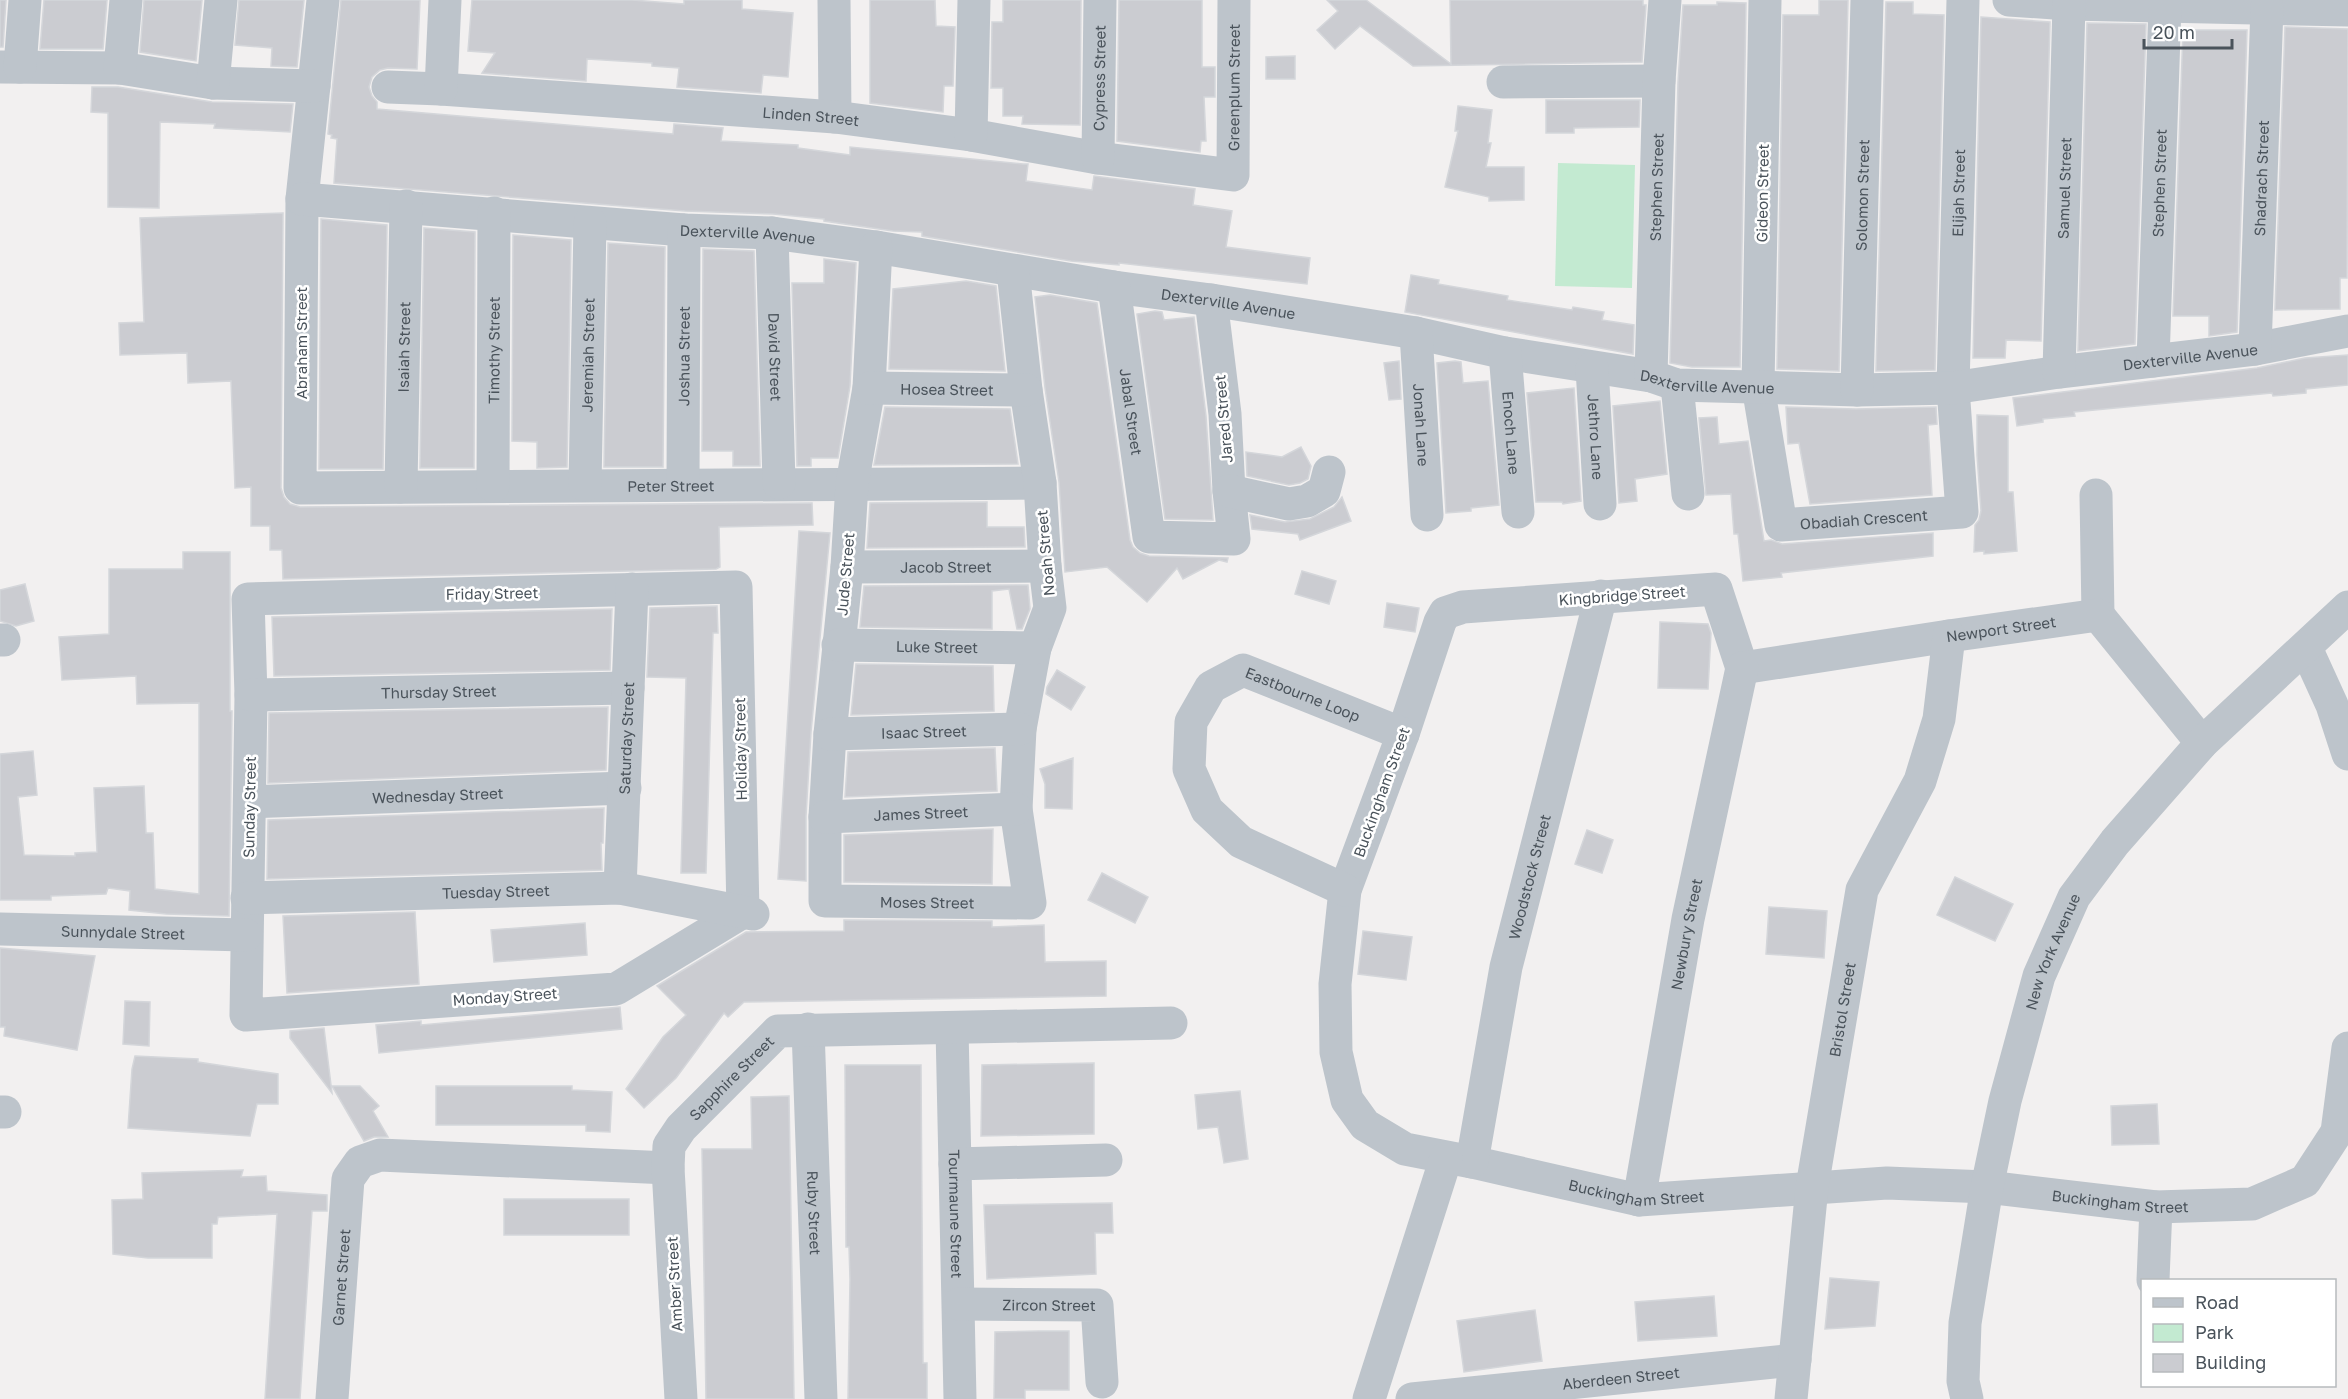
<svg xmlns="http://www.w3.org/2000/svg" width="2348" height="1399" viewBox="0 0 2348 1399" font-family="'Golos Text',sans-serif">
	<rect width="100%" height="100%" fill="#f2f0f0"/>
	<polygon fill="#c3ead1" points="1558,163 1635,165 1632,288 1555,286"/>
	<g fill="#cbccd1" stroke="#d4d6da" stroke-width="1.5">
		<polygon points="0,0 6,0 3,47 0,47"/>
		<polygon points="44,0 107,0 103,49 40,49"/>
		<polygon points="144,0 202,0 196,61 140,52"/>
		<polygon points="239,0 304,0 297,67 271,66 272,48 235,45"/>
		<polygon points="341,0 420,0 417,69 388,68 380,70 372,77 369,87 372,96 377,102 377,109 673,134 674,124 723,128 721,141 798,145 798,148 850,155 850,147 1023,164 1028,164 1026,181 1092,190 1094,176 1195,189 1193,205 1232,211 1226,247 1310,258 1307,284 1119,263 1119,265 1071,261 922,236 922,232 893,231 824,221 824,219 773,214 685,211 334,183 337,139 331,138 332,135 328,134"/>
		<polygon points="472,0 632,0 684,4 684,0 742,0 742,9 793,13 788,77 763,75 761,93 677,87 679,68 652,66 652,63 587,59 586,81 482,73 495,53 468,51"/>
		<polygon points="870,0 935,0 936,26 955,27 953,86 944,86 943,112 870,103"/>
		<polygon points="1003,0 1081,0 1080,125 1022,124 1023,116 1003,116 1003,88 991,88 992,22 1003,22"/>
		<polygon points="1119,0 1202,0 1202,67 1215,67 1215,97 1204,97 1206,141 1201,141 1200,152 1117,141"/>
		<polygon points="1327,0 1366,0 1451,64 1450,0 1643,0 1643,5 1646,5 1642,62 1413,66 1360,26 1335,49 1317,30 1338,11"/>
		<polygon points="1819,0 1848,0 1839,371 1777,369 1783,15 1819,15"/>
		<polygon points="1717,2 1746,3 1740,367 1692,367 1670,363 1678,82 1683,5 1717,5"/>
		<polygon points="1886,2 1913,2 1913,14 1944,15 1935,370 1876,371"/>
		<polygon points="1981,17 2050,22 2041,341 2006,340 2005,358 1973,358"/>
		<polygon points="2087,23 2146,24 2135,344 2078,351"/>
		<polygon points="2285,27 2348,29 2347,278 2340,278 2340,309 2275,310"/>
		<polygon points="2183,30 2247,30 2237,332 2209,336 2209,316 2173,316"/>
		<polygon points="1295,56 1295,79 1266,79 1266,57"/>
		<polygon points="92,87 118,87 212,102 293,104 290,132 214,128 215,124 160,122 159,208 108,207 108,113 91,112"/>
		<polygon points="1546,100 1640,100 1639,127 1574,128 1574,133 1546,133"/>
		<polygon points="1458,106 1492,110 1488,143 1491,143 1486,167 1524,167 1524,200 1489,201 1489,197 1445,187 1458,131 1455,131"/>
		<polygon points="283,213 281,488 284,497 290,504 300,507 812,503 813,525 719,527 720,567 716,569 283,579 282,550 270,550 270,526 251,526 251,487 235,488 231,381 188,383 187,353 120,355 119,323 144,322 140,218"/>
		<polygon points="321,219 387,225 383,469 319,469"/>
		<polygon points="424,228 475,232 474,468 420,468"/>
		<polygon points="513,235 571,240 567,467 537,468 537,442 512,441"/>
		<polygon points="608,243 665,247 663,467 604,467"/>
		<polygon points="703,249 754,251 760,466 733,466 733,451 702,451"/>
		<polygon points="824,259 856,263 850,386 838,458 811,458 811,466 797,466 792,283 824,283"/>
		<polygon points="1411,275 1439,280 1438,284 1508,296 1507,300 1572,310 1573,307 1604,312 1602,320 1634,325 1633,354 1405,312"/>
		<polygon points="966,281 996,286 1005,371 889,369 893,289"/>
		<polygon points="1050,295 1097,303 1130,540 1133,547 1140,553 1149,556 1228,558 1227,562 1219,560 1183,579 1177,568 1147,602 1107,567 1065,572 1059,482 1045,388 1035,297"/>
		<polygon points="1155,311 1162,312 1164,320 1194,317 1206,416 1213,520 1165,519 1137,314"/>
		<polygon points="2348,355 2348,385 2306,389 2306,393 2273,396 2272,393 2074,412 2075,416 2043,419 2043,422 2017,426 2013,398 2257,368 2305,358"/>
		<polygon points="1399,361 1401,399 1389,400 1384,363"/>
		<polygon points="1455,361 1461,362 1463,383 1488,381 1499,505 1471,508 1471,511 1446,513 1437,363"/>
		<polygon points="1574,388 1581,501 1563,504 1562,502 1536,502 1527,393"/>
		<polygon points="1660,401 1667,474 1635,479 1637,501 1619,503 1613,406"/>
		<polygon points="885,407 1010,409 1018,464 874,465"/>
		<polygon points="1786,407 1856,409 1936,407 1937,424 1928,425 1932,495 1810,504 1799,443 1788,444"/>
		<polygon points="1977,415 2008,416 2008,492 2013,492 2017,551 1984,554 1984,551 1974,552 1975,525 1979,520 1981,511 1977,455"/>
		<polygon points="1717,417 1719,444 1748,441 1764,541 1771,540 1782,544 1933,533 1933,556 1781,573 1782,577 1743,581 1738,534 1734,534 1731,494 1706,495 1699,418"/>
		<polygon points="1301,447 1311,466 1308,479 1300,483 1289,485 1247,476 1246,452 1282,457"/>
		<polygon points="1342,497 1351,521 1300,540 1298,534 1252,529 1250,515 1285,522 1310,519 1334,507"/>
		<polygon points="987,502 987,527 1024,527 1025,547 867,548 870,503"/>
		<polygon points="799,531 830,533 811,732 806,816 806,881 778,879"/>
		<polygon points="183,552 230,552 230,711 232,711 229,916 166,914 129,910 130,891 108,888 106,894 51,896 51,900 0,900 0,754 33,751 37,795 18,797 24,855 75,856 75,853 97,852 94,788 144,786 146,833 153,833 155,889 199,894 199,703 137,704 136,676 62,680 59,637 109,634 109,569 183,569"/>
		<polygon points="1302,571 1336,581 1329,604 1295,594"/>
		<polygon points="25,584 34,621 16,626 0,621 0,590"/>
		<polygon points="1028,585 1030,609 1022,629 1017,629 1009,589 992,591 992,629 860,627 864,586"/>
		<polygon points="1387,603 1419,608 1415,632 1384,627"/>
		<polygon points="717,606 718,633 713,633 706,873 681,873 686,678 647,677 650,608"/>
		<polygon points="612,609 610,670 274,676 272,617"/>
		<polygon points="1660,622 1708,624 1711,633 1708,689 1658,688"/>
		<polygon points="856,664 993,666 994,711 851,715"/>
		<polygon points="1057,670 1085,687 1071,710 1046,694 1047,687"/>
		<polygon points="608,707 606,770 268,783 269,713"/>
		<polygon points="995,748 997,791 845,797 848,752"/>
		<polygon points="1073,758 1072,809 1045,808 1045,784 1040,769"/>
		<polygon points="604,808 603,843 601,843 602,870 267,879 268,820"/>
		<polygon points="993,829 992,884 844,882 844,835"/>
		<polygon points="1587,830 1613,840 1602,873 1575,864"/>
		<polygon points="1102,873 1148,897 1135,923 1088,900"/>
		<polygon points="1955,877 2013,904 1995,941 1937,915"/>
		<polygon points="1769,907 1827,911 1824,958 1766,954"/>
		<polygon points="415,912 419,984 287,993 283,916"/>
		<polygon points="844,920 992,921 992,927 1044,925 1045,962 1106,961 1106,996 744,1002 728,1017 724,1013 676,1078 644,1108 626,1089 663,1037 686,1015 657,986 746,932 844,931"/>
		<polygon points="585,923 587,955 494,962 491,930"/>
		<polygon points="1363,931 1412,937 1406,980 1358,974"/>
		<polygon points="0,948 95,956 77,1050 4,1036 5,1027 0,1027"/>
		<polygon points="125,1001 150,1002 149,1046 123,1044"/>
		<polygon points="620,1007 622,1029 379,1053 376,1025 421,1021 421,1025"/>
		<polygon points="324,1028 332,1093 290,1038 290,1031"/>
		<polygon points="135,1056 198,1059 198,1062 278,1074 278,1104 257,1104 250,1136 128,1128 132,1069"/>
		<polygon points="1094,1063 1094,1134 981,1136 982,1065"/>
		<polygon points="845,1065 921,1065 923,1363 927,1363 927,1399 848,1399 850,1279 849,1247 846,1247"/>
		<polygon points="332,1086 360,1086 379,1106 373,1111 388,1137 374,1137 364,1141"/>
		<polygon points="436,1086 572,1086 572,1090 612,1092 610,1132 586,1131 586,1125 436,1125"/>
		<polygon points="1240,1091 1248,1159 1224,1163 1218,1127 1198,1129 1195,1095"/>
		<polygon points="789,1096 794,1399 706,1399 702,1149 752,1149 751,1097"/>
		<polygon points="2157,1104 2159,1144 2112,1145 2111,1106"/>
		<polygon points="243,1170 241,1177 266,1176 267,1191 327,1195 327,1211 312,1211 300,1399 265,1399 277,1214 218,1217 217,1224 212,1224 212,1258 148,1258 113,1254 112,1200 143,1199 142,1173"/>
		<rect x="504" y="1199" width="125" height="36"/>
		<polygon points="1112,1203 1113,1233 1095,1233 1096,1274 987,1279 984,1205"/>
		<polygon points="1830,1278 1879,1282 1875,1326 1825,1329"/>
		<polygon points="1714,1296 1717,1336 1638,1341 1635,1302"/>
		<polygon points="1535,1310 1542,1361 1464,1372 1457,1321"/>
		<polygon points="1039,1331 1069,1331 1069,1390 1025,1390 1025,1399 994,1399 995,1332"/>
	</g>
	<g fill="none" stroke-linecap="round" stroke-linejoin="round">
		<g stroke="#bdc4cb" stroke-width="33">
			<path id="s1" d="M323,0l-21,199 -2,289 740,-5"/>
			<polyline points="834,0 835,117"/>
			<path id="s2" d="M1765,0l-7,386 23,139 181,-13 -9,-124 10,-388"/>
			<polyline points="2009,0 2069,4 2348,10"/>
			<polyline points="0,67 120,68 213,83 314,86"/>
			<polyline points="20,67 25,0"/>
			<polyline points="120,68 126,0"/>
			<polyline points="1503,82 1659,81"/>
			<polyline points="213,83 221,0"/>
			<path id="s3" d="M388,87l53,2 394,28 136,18 127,23 135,17 1,-175"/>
			<polyline points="441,89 445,0"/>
			<polyline points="971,135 974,0"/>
			<path id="s4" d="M1098,158l2,-158"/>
			<path id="s5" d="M302,199l382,31 88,3 104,14 238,40 97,13 205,33 89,20 146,23 26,9 180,5 96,-2 106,-16 196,-23 93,-18"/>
			<path id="s6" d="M772,233l7,250"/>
			<path id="s7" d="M876,247l-7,141 -17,96 -5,83 -17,167 -5,83v84l205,2 -14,-94 4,-80 15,-81 15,-40 -5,-42 -5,-83 -14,-93 -13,-119"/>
			<path id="s8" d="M1114,287l35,250 85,2 -5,-48 -4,-77 -14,-114"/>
			<path id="s9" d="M1416,333l11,182"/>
			<path id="s10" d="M2255,349l12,-342"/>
			<path id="s11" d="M1505,353l13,159"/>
			<path id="s12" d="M2153,361l12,-356"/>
			<path id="s13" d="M1592,368l8,136"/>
			<path id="s14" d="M2059,372l10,-368"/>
			<path id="s15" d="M1651,376l8,-295 6,-81"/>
			<polyline points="1677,385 1688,494"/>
			<path id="s16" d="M869,388l157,2"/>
			<path id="s17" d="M1857,390l10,-390"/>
			<path id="s18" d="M683,484l1,-254"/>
			<path id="s19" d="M585,485l5,-262"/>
			<path id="s20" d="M493,486l1,-273"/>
			<path id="s21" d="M401,487l5,-281"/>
			<polyline points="1229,491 1289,504 1307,501 1324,491 1329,472"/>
			<polyline points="2096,495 2098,615"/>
			<path id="s22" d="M847,567l198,-1"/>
			<polygon points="736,587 743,912 616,989 246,1015 251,695 248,599"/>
			<polyline points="0,640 4,640"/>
			<path id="s23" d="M838,645l197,3"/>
			<polyline points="2306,648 2332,705 2348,754"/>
			<path id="s24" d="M1742,668l-26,-79 -253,18 -18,6 -5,9 -37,112 -58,156 -10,94 1,68 11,48 18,25 40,24 67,13 167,38 248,-17 100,4 169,20 96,-3 53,-23 32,-49 11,-84"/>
			<path id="s25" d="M1742,668l207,-32 149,-21 104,128"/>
			<path id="s26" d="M251,695l377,-7"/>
			<path id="s27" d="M830,734l190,-5"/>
			<path id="s28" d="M250,802l375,-14"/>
			<path id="s29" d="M825,817l191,-8"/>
			<path id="s30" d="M620,888l12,-299"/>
			<path id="s31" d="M1345,890l-104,-48 -34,-32 -18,-41 2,-47 20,-35 32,-17 160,64"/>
			<path id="s32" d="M247,898l373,-10 133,26"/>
			<path id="s33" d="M0,929l246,6"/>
			<path id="s34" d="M952,1028l8,371"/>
			<path id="s35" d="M808,1029l13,370"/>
			<polyline points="0,1112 5,1112"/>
			<path id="s36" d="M1472,1162l34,-195 95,-371"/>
			<polyline points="955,1164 1106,1160"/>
			<path id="s37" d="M1639,1200l49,-281 54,-251"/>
			<polyline points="2153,1280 2156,1207"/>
			<path id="s38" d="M959,1304l138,1 5,77"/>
			<path id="s39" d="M332,1399l16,-220 12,-17 20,-7 288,13"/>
			<path id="s40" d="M681,1399l-13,-231 1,-22 12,-18 97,-97 393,-8"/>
			<polyline points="1369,1399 1446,1158"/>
			<path id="s41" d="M1412,1399l383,-39"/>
			<path id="s42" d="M1791,1399l21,-212 50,-297 58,-109 19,-62 10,-83"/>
			<path id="s43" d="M1967,1399l-4,-18 2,-58 22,-136 18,-86 34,-125 35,-79 41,-55 87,-99 146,-136"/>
		</g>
	</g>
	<g text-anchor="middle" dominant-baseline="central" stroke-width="5" stroke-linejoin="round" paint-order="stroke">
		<g font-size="15" fill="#4a535b" stroke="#fff">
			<text stroke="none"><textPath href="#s4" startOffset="80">Cypress Street</textPath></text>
			<text stroke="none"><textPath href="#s3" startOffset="938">Greenplum Street</textPath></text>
			<text stroke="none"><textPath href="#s3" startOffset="424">Linden Street</textPath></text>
			<text stroke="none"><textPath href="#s10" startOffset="171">Shadrach Street</textPath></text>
			<text stroke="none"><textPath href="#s12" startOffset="178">Stephen Street</textPath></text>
			<text stroke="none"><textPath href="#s15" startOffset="189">Stephen Street</textPath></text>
			<text stroke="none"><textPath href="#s14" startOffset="184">Samuel Street</textPath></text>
			<text transform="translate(1762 193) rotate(-89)">Gideon Street</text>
			<text stroke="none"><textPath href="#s2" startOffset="1028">Elijah Street</textPath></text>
			<text stroke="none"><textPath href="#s17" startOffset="195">Solomon Street</textPath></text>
			<text stroke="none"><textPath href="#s5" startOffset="447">Dexterville Avenue</textPath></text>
			<text stroke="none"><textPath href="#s5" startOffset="933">Dexterville Avenue</textPath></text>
			<text transform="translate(301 343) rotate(-90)">Abraham Street</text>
			<text stroke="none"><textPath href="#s21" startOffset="140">Isaiah Street</textPath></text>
			<text stroke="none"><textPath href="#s20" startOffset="136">Timothy Street</textPath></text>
			<text stroke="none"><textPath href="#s19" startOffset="130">Jeremiah Street</textPath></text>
			<text stroke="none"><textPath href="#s5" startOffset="1905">Dexterville Avenue</textPath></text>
			<text stroke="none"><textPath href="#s18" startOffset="128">Joshua Street</textPath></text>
			<text stroke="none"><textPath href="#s6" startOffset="124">David Street</textPath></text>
			<text stroke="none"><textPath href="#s5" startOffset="1419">Dexterville Avenue</textPath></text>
			<text stroke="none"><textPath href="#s16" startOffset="78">Hosea Street</textPath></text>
			<text stroke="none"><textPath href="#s8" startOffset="126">Jabal Street</textPath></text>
			<text transform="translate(1223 419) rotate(-95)">Jared Street</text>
			<text stroke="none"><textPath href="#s9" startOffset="92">Jonah Lane</textPath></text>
			<text stroke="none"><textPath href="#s11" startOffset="80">Enoch Lane</textPath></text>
			<text stroke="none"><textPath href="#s13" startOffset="69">Jethro Lane</textPath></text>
			<text stroke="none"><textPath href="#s1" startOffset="860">Peter Street</textPath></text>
			<text stroke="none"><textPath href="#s2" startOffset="610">Obadiah Crescent</textPath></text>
			<text transform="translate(1045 553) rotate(-95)">Noah Street</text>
			<text stroke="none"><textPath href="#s22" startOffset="99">Jacob Street</textPath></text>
			<text transform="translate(845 574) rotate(-85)">Jude Street</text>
			<text transform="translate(492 593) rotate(-1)">Friday Street</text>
			<text transform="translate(1622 595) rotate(-4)">Kingbridge Street</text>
			<text stroke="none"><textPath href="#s25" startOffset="262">Newport Street</textPath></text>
			<text stroke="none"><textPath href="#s23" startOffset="99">Luke Street</textPath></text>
			<text stroke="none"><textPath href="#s26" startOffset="188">Thursday Street</textPath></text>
			<text stroke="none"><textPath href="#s31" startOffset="394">Eastbourne Loop</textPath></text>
			<text stroke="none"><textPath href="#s27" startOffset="94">Isaac Street</textPath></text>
			<text stroke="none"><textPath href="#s30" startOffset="150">Saturday Street</textPath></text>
			<text transform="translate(740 749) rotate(-91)">Holiday Street</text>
			<text transform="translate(1381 792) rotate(-70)">Buckingham Street</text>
			<text stroke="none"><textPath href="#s28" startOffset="188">Wednesday Street</textPath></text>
			<text transform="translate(249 807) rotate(-89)">Sunday Street</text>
			<text stroke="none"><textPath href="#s29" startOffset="96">James Street</textPath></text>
			<text stroke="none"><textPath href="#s36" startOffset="291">Woodstock Street</textPath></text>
			<text stroke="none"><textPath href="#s32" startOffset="249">Tuesday Street</textPath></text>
			<text stroke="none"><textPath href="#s7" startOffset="759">Moses Street</textPath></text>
			<text stroke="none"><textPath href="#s33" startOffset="123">Sunnydale Street</textPath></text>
			<text stroke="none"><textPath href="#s37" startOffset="270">Newbury Street</textPath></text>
			<text stroke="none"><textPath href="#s43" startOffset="459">New York Avenue</textPath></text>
			<text transform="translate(505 996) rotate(-4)">Monday Street</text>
			<text stroke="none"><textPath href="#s42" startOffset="393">Bristol Street</textPath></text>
			<text stroke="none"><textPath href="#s40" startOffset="346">Sapphire Street</textPath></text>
			<text stroke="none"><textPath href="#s24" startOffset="1176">Buckingham Street</textPath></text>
			<text stroke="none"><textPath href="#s24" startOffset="1662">Buckingham Street</textPath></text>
			<text stroke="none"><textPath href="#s35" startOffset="184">Ruby Street</textPath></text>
			<text stroke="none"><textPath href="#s34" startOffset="186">Tourmaune Street</textPath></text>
			<text stroke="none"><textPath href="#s39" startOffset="122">Garnet Street</textPath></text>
			<text transform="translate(674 1284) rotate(-93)">Amber Street</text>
			<text stroke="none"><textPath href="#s38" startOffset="90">Zircon Street</textPath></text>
			<text stroke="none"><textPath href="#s41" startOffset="210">Aberdeen Street</textPath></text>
		</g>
	</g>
	<rect x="2141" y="1279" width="195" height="108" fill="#ffffff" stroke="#b7babd" stroke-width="1.5"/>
	<rect x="2153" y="1298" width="30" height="9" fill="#bdc4cb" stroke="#b7babd" stroke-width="1.5"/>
	<text x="2195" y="1309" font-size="18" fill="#4a535b">Road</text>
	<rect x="2153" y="1324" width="30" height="18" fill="#c3ead1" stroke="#b7babd" stroke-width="1.5"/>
	<text x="2195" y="1339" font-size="18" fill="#4a535b">Park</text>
	<rect x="2153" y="1354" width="30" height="18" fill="#cbccd1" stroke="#b7babd" stroke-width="1.5"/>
	<text x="2195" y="1369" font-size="18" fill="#4a535b">Building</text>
	<path d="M2144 39v9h88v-9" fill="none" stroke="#4a535b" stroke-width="3"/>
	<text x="2153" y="39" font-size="18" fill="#4a535b" stroke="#ffffff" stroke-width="4.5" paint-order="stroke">20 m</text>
</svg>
